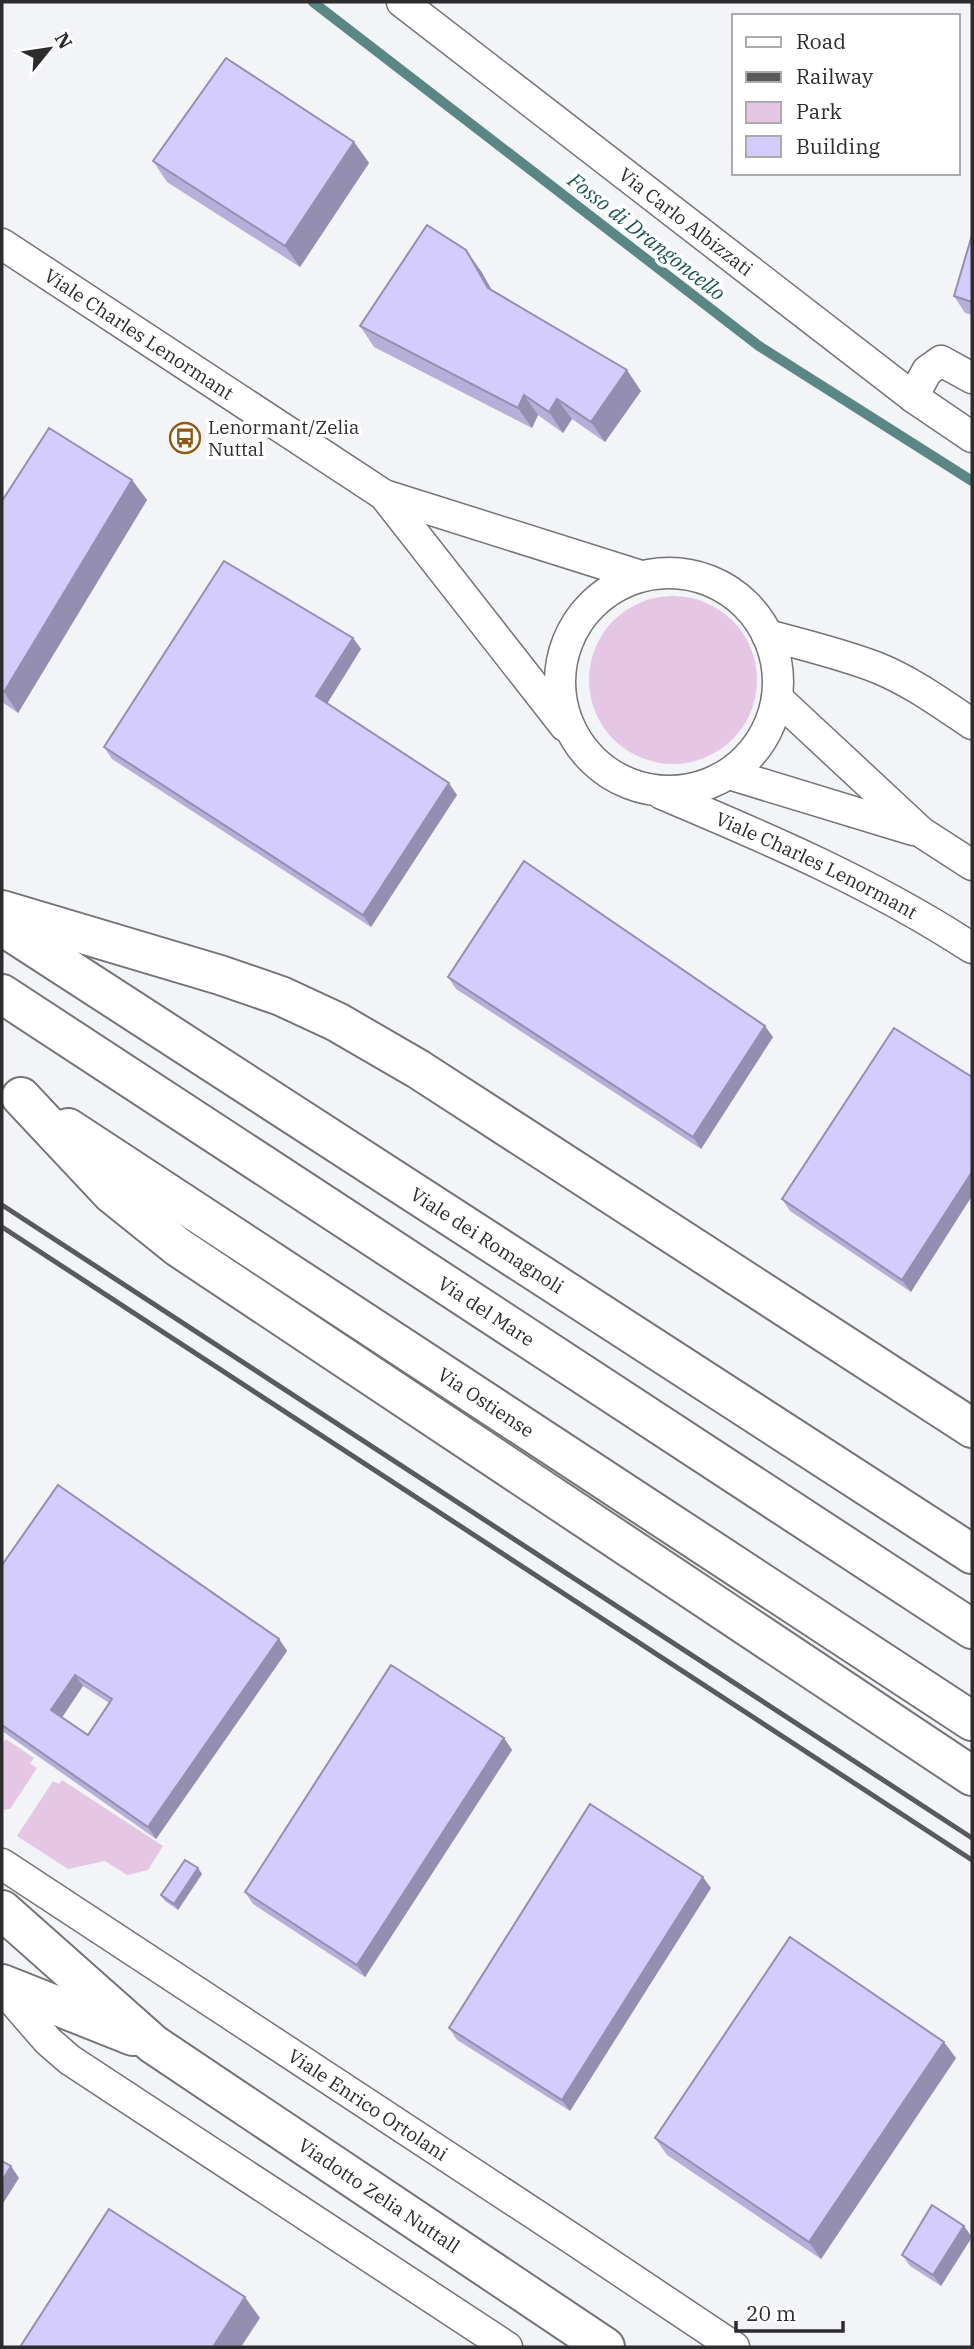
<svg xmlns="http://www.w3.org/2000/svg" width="974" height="2349" viewBox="0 0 974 2349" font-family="'IBM Plex Serif',serif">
	<rect width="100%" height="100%" fill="#f2f4f7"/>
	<g fill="#e5c7e5">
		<circle cx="673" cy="680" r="84"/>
		<polygon points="6,1739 34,1758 30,1764 37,1768 10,1809 2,1810 2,1745"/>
		<polygon points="62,1780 163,1846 148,1870 127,1875 105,1861 68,1869 17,1836 53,1781 59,1784"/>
	</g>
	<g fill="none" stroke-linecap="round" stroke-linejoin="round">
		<polyline stroke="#5a8686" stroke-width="10" points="313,2 759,346 972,481"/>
		<g stroke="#727476" stroke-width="33">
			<g id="street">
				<path id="s1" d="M402,2l511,395 59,40"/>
				<path id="s2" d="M2,244l382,251 257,81"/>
				<polyline points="913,397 927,371 941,361 972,378"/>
				<polyline points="384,495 565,726"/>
				<circle cx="669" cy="682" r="109"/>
				<path d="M767,635c37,10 75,19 111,33 34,14 64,36 94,56"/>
				<polyline points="777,698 921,832 972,865"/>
				<polyline points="729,774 913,830"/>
				<path id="s3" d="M662,794c109,46 210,89 310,154"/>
				<path id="s4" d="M2,1864l572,376 160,107"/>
				<polyline points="2,1988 48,2041 70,2060 507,2347"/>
			</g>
		</g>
		<g stroke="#727476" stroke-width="42">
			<g id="secondary">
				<polyline points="2,910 220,975 281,996 337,1022 418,1069 972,1428"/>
				<path id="s5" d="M2,926l970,628"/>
				<polyline points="21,1097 112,1194 178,1247 972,1776"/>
				<path id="s6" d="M68,1128l904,593"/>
				<path id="s7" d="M2,1910l151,134 452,303"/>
				<polyline points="2,1984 133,2036"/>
			</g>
		</g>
		<g stroke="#727476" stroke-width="42">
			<g id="primary">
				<path id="s8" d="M2,994l970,635"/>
			</g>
		</g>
		<use href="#street" stroke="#fff" stroke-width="30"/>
		<use href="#secondary" stroke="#fff" stroke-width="38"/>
		<use href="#primary" stroke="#fff" stroke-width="38"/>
		<g stroke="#595a5c" stroke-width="5">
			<polyline points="2,1205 972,1838"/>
			<polyline points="2,1227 972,1860"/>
		</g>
	</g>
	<g fill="#b6afd9" fill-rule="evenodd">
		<polygon points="354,142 369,163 300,267 167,182 153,161"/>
		<polygon points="972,235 972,315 965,313 954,296"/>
		<polygon points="481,271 492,290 641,391 605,442 572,419 563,433 538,415 532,428 374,347 360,326"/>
		<polygon points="132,480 147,500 18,713 2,702 2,501"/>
		<polygon points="353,638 361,649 327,703 457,795 371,927 112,759 104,747"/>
		<polygon points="448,977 773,1037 701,1149 456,989"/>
		<polygon points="894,1028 911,1292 790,1211 782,1199"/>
		<path d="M2,1565l277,74 8,12 -131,188 -154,-108zM83,1686l26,17 -21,32 -26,-18z"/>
		<polygon points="504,1738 512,1750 365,1977 253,1904 245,1892"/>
		<polygon points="202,1874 178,1910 165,1901 161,1895"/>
		<polygon points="711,1888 570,2111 457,2040 449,2028"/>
		<polygon points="956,2058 821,2259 667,2155 655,2138"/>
		<polygon points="972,2237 941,2286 910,2266 902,2255"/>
	</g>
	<g fill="#948fb0">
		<polygon points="354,142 369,163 300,267 285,246"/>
		<polygon points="466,250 481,271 502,309 488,288"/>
		<polygon points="627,370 641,391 605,442 591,422"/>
		<polygon points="524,395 538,415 532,428 518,408"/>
		<polygon points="557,399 572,419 563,433 549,412"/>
		<polygon points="132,480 147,500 18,713 4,692"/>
		<polygon points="353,638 361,649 325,707 316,696"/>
		<polygon points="449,783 457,795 371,927 363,915"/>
		<polygon points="765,1026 773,1037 701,1149 693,1137"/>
		<polygon points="972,1172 972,1196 911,1292 902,1280"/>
		<polygon points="279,1639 287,1651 156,1839 148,1827"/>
		<polygon points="75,1675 83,1686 59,1722 51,1710"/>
		<polygon points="504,1738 512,1750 365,1977 357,1965"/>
		<polygon points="198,1868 202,1874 178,1910 174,1904"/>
		<polygon points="703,1877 711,1888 570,2111 562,2100"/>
		<polygon points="944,2042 956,2058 821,2259 809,2242"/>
		<polygon points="11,2166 19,2178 2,2205 2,2181"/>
		<polygon points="964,2226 972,2237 941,2286 933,2275"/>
		<polygon points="245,2297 260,2318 241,2347 213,2347"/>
	</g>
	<g fill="#d4ccfc" stroke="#948fb0" stroke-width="2" fill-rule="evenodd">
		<polygon points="226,58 354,142 285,246 153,161"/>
		<polygon points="427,225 466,250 488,288 627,370 591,422 557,399 549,412 524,395 518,408 360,326"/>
		<polygon points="972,235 972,302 954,296"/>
		<polygon points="49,428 132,480 4,692 2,691 2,501"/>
		<polygon points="224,561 353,638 316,696 449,783 363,915 104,747"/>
		<polygon points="524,861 765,1026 693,1137 448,977"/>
		<polygon points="894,1028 972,1077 972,1172 902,1280 782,1199"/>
		<path d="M58,1485l221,154 -131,188 -146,-102v-160zM75,1675l37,24 -24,36 -37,-25z"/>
		<polygon points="391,1665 504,1738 357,1965 245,1892"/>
		<polygon points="590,1804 703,1877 562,2100 449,2028"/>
		<polygon points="185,1860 198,1868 174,1904 161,1895"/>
		<polygon points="790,1937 944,2042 809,2242 655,2138"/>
		<polygon points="2,2161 11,2166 2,2181"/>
		<polygon points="932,2205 964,2226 933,2275 902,2255"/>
		<polygon points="109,2209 245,2297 213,2347 20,2347"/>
	</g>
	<defs>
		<g id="bus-ring" transform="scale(1.575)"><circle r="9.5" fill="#fff" stroke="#905711" stroke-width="1.5"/><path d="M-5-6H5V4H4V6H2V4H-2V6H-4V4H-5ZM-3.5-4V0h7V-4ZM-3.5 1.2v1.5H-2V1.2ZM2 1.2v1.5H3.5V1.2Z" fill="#905711"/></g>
	</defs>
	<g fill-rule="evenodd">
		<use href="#bus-ring" x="185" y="438"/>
	</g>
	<g text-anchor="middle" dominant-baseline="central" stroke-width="7" stroke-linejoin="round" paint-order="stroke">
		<g font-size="19" fill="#2c2c2e" stroke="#fff">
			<text stroke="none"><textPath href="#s1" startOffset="359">Via Carlo Albizzati</textPath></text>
			<text stroke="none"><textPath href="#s2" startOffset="164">Viale Charles Lenormant</textPath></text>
			<text stroke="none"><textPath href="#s3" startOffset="170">Viale Charles Lenormant</textPath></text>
			<text stroke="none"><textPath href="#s5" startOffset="578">Viale dei Romagnoli</textPath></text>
			<text stroke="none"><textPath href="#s8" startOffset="579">Via del Mare</textPath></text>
			<text stroke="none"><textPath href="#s6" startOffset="500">Via Ostiense</textPath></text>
			<text stroke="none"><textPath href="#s4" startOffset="438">Viale Enrico Ortolani</textPath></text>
			<text stroke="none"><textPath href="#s7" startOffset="474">Viadotto Zelia Nuttall</textPath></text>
		</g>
		<g font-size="19" fill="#2c2c2e" stroke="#fff" text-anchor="start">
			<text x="208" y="427">Lenormant/Zelia<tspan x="208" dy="22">Nuttal</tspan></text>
		</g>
		<g font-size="21" font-style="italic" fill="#1d5554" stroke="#fff">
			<text transform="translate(647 236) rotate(38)">Fosso di Drangoncello</text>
		</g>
	</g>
	<rect width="974" height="2349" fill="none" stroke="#2c2c2e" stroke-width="7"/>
	<rect x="732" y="14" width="228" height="161" fill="#ffffff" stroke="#ababab" stroke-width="2"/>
	<rect x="746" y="37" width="35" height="10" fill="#ffffff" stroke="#ababab" stroke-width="2"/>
	<text x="796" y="49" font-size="21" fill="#2c2c2e">Road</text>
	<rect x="746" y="72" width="35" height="10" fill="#595a5c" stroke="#ababab" stroke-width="2"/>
	<text x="796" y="84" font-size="21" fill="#2c2c2e">Railway</text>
	<rect x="746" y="102" width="35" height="21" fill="#e5c7e5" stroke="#ababab" stroke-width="2"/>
	<text x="796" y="119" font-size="21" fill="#2c2c2e">Park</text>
	<rect x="746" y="136" width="35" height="21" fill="#d4ccfc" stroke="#ababab" stroke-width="2"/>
	<text x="796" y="154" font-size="21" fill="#2c2c2e">Building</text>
	<g transform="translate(49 49) rotate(60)" stroke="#ffffff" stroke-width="5" paint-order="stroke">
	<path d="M0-5L12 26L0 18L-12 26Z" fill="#2c2c2e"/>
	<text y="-10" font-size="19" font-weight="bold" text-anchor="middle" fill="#2c2c2e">N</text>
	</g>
	<path d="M736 2321v10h107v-10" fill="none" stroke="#2c2c2e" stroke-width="3.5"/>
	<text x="746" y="2321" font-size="21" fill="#2c2c2e" stroke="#ffffff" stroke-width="5" paint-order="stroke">20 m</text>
</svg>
